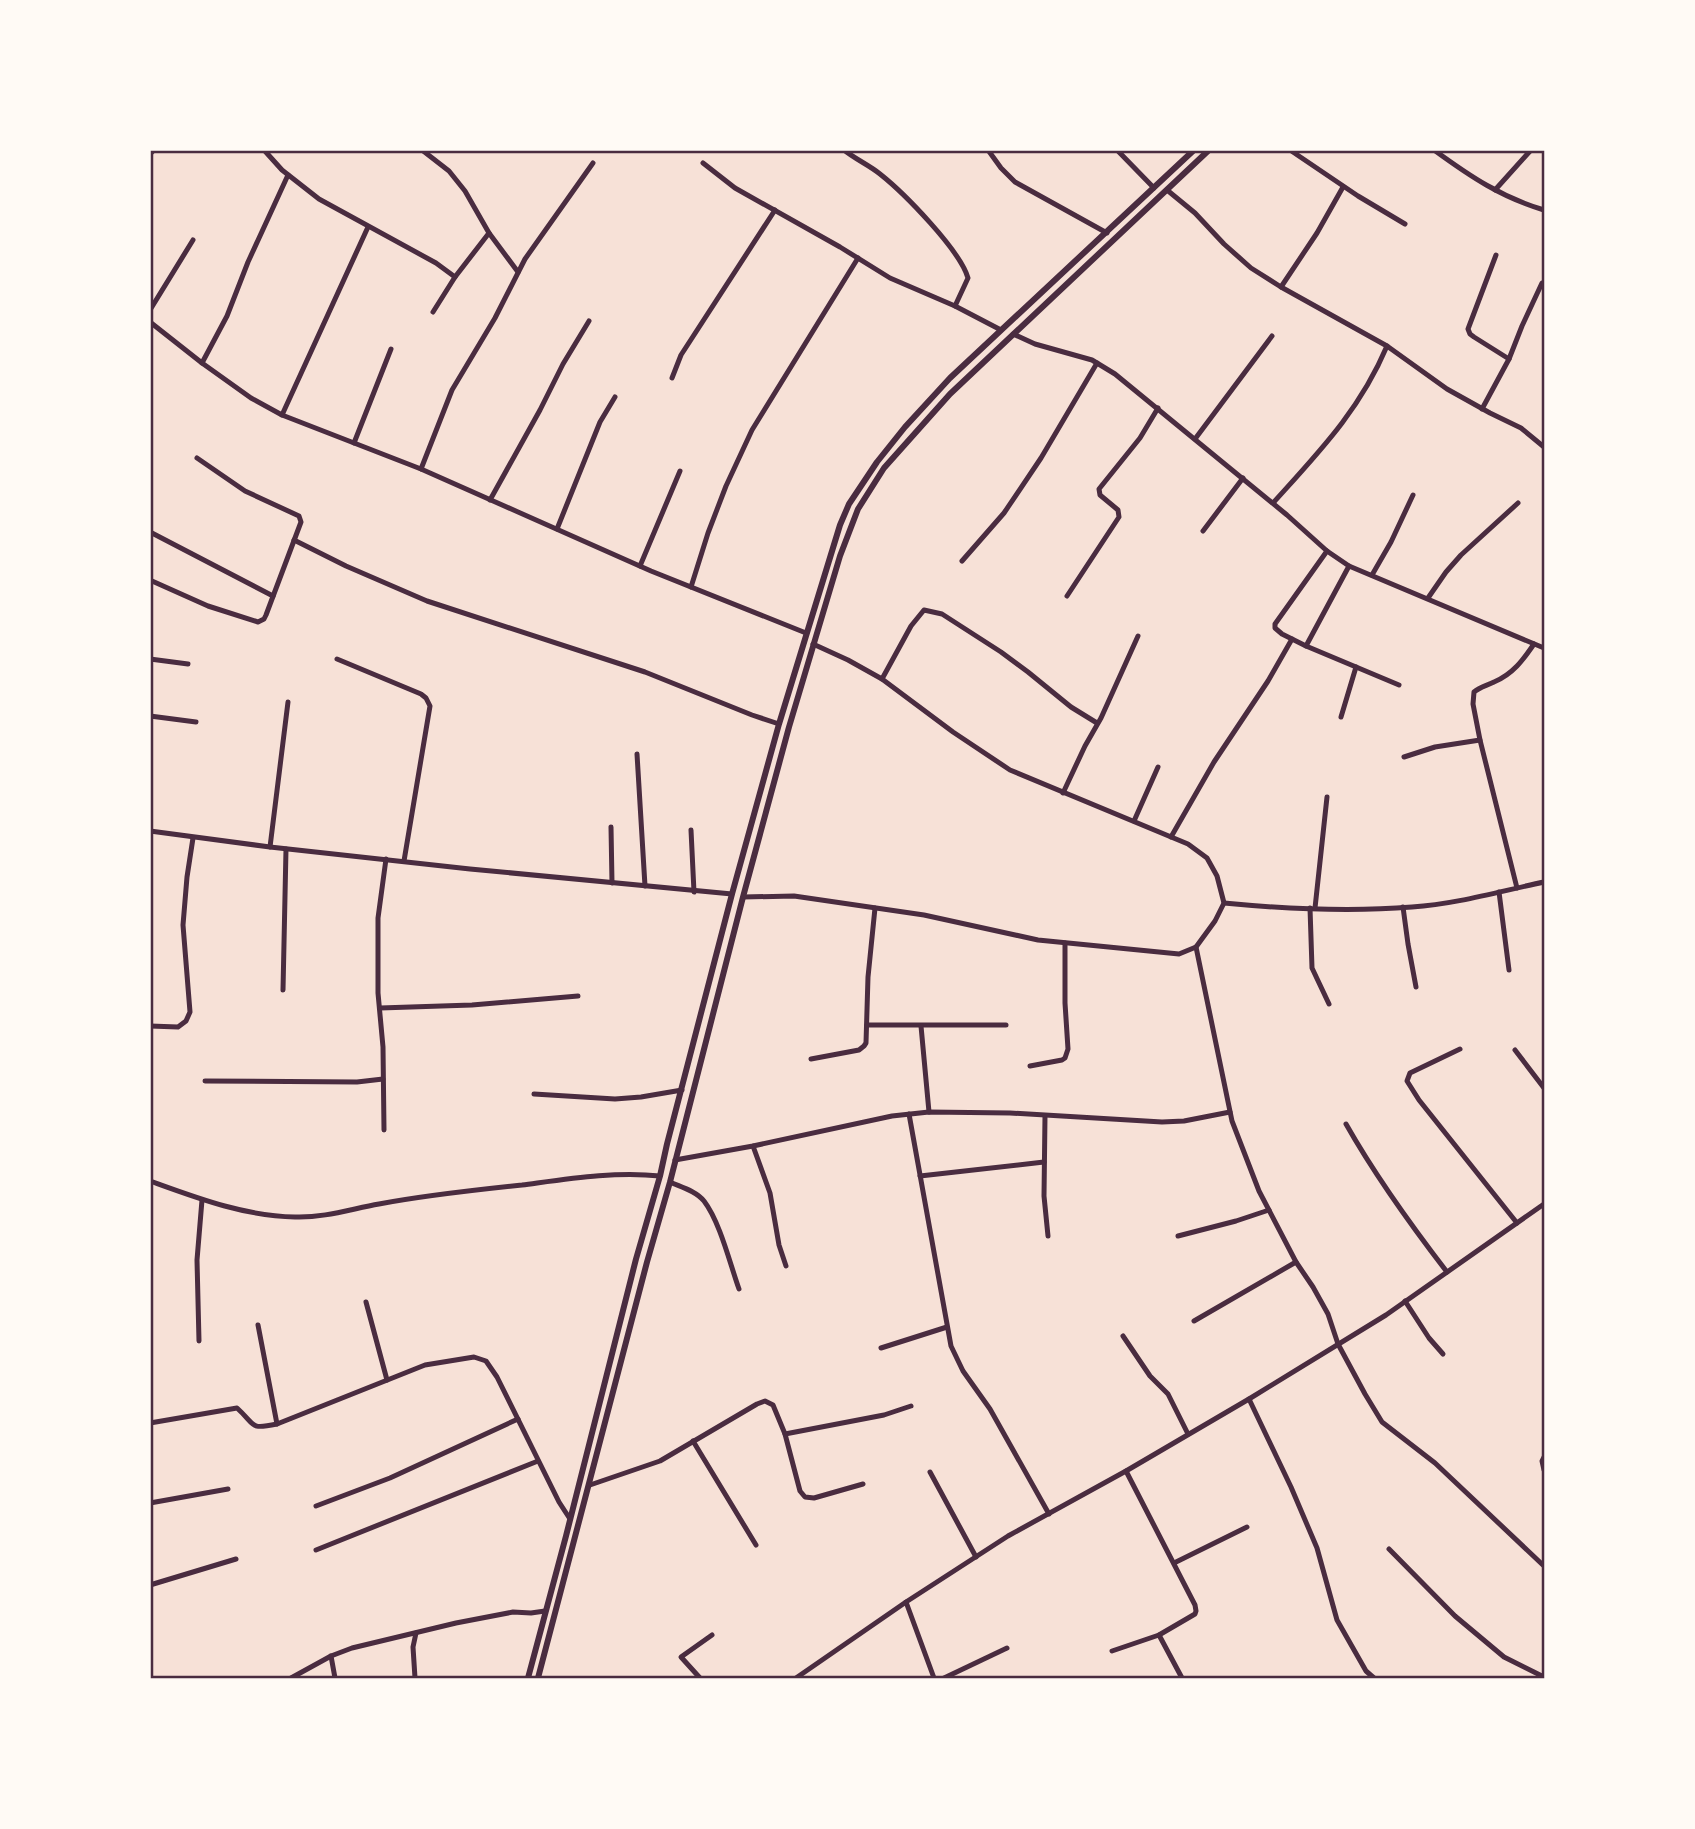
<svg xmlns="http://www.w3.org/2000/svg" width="1695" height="1829" viewBox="0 0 1695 1829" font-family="'IBM Plex Sans',sans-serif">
	<rect width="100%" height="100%" fill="#f7e1d7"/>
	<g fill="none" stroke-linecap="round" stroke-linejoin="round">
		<g stroke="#4a2c40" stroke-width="5">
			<polyline points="264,150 282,170 319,199 436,263 455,277"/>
			<polyline points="422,150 449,171 465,191 489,233 518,272"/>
			<path d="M844,150c11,9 25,15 36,24 24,19 80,76 88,104l-13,28"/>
			<polyline points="988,150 1001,168 1015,182 1107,233"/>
			<polyline points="1117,150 1154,188"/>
			<polyline points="1290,150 1358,196 1405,224"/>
			<path d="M1434,150c37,27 67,47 110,60"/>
			<polyline points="150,154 154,150"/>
			<polyline points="703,163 735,188 840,247 890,278 955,306 1001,330"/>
			<polyline points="1167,190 1195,213 1224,244 1251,268 1281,287 1387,346 1447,389 1490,413 1521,428 1544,447"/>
			<polyline points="1495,190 1531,150"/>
			<polyline points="1496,255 1468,329 1470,334 1474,337 1509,359"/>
			<polyline points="1281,287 1317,233 1343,187"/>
			<polyline points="150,310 193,240"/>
			<polyline points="433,312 455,277 489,233"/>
			<polyline points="150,322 202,363 251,398 282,415 421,469 651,571 806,633"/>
			<polyline points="1013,334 1035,344 1092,360 1115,374 1287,515 1327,551 1349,566 1544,648"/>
			<polyline points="202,363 227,316 248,262 288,175"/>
			<polyline points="672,378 681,355 775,210"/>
			<polyline points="1482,409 1509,359 1522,326 1542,283"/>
			<polyline points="282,415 368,227"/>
			<polyline points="1195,439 1272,336"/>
			<polyline points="354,443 391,349"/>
			<polyline points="421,469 452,390 495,318 525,259 593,163"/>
			<polyline points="490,500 540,410 563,364 589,321"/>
			<path d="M1273,503c46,-51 87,-93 114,-157"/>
			<polyline points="557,529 600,422 615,397"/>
			<polyline points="1203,531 1243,478"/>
			<polyline points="150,532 273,596"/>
			<polyline points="294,540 346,566 427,601 645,672 752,715 779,724"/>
			<polyline points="1327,551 1275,624 1275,628 1282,634 1306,646 1349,566"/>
			<polyline points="962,561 1004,513 1041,458 1097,363"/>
			<polyline points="640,566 680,471"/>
			<polyline points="1372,575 1391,542 1413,495"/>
			<polyline points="152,581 208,606 258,622 264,619 266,615 301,522 299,516 245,491 197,458"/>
			<polyline points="691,587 708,533 726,486 752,430 858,258"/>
			<polyline points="1067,596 1119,517 1118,510 1100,495 1099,489 1140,438 1158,408"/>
			<polyline points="1428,598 1446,572 1461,555 1518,503"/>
			<polyline points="1306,646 1399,685"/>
			<polyline points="150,659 188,664"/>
			<polyline points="337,659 421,694 426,698 430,706 404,861"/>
			<polyline points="882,679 911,626 924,610 942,614 1001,652 1028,672 1071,707 1097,723"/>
			<polyline points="150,716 196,722"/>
			<polyline points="1341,717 1356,667"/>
			<polyline points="637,754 645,886"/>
			<polyline points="1404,757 1435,747 1480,740"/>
			<polyline points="1063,793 1085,746 1101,718 1138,636"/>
			<polyline points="1134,821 1158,767"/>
			<polyline points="611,827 612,883"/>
			<polyline points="691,830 694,892"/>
			<polyline points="150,831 270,847 470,869 732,894"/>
			<polyline points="1171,837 1214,762 1268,681 1292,639"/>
			<polyline points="270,847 288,702"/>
			<path d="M1517,888l-37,-148 -7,-36 1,-12c6,-5 12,-6 20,-10 19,-8 29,-22 40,-38"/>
			<polyline points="1499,892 1509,970"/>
			<polyline points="743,897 794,896 924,915 1038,940 1179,954 1196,947 1215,921 1224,903 1217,876 1207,858 1188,844 1010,770 953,732 882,679 848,660 813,644"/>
			<path d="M1224,903c62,6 126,9 188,4 45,-3 89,-16 132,-25"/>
			<polyline points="1403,907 1408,944 1416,987"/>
			<polyline points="1310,908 1312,968 1329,1004"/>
			<polyline points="1315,908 1327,797"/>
			<polyline points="1196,947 1232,1121 1259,1191 1296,1262 1313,1287 1328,1314 1338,1344 1365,1394 1382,1422 1435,1463 1544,1566"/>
			<polyline points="283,990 286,849"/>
			<polyline points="380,1008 472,1005 578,996"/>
			<polyline points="867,1025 1006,1025"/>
			<polyline points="150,1026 178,1027 186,1021 190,1012 183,925 187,877 193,838"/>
			<polyline points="921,1026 929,1112"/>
			<polyline points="1460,1049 1410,1073 1407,1081 1419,1100 1517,1223"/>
			<polyline points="1515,1050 1544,1088"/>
			<polyline points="811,1059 859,1050 864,1046 866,1043 868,977 875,908"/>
			<polyline points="1030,1066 1062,1060 1065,1058 1068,1049 1065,1003 1065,943"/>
			<polyline points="205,1081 357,1082 383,1079"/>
			<polyline points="534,1094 615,1099 641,1097 682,1090"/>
			<polyline points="909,1114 951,1346 963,1371 990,1409 1049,1514"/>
			<polyline points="1045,1116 1044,1196 1048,1236"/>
			<path d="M1346,1124c30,53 64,100 101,148"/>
			<polyline points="384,1130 383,1047 378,993 378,918 386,859"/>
			<polyline points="753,1146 770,1193 779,1245 786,1266"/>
			<polyline points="675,1160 753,1146 892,1116 929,1112 1010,1113 1162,1122 1184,1121 1230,1112"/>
			<polyline points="920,1176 1044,1162"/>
			<path d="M150,1181c47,17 94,35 145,36 29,1 56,-8 84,-13 47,-9 95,-14 143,-19 45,-6 93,-14 138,-9"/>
			<path d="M670,1182c11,5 26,9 34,19 16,21 26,63 35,88"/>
			<polyline points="1178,1236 1236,1221 1269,1210"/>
			<polyline points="1405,1301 1429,1338 1443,1354"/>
			<polyline points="366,1302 387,1380"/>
			<polyline points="1194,1321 1296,1262"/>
			<polyline points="258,1325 277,1424"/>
			<polyline points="1123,1336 1150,1376 1168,1394 1188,1434"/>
			<polyline points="199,1341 197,1260 202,1200"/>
			<polyline points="881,1348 947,1327"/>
			<polyline points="1249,1399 1291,1487 1317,1548 1337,1620 1366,1671 1374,1678"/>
			<path d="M150,1423l87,-15c19,17 11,22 40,16l148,-59 49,-8 12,4 11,16 62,125 11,17"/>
			<polyline points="785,1434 884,1415 911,1406"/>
			<polyline points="693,1441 756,1545"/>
			<polyline points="1544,1457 1542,1461 1544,1470"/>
			<polyline points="930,1472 976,1557"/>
			<polyline points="590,1485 660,1461 757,1404 765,1401 773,1405 785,1434 800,1491 805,1497 814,1498 863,1484"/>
			<polyline points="150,1503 228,1489"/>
			<polyline points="316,1506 390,1478 518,1419"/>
			<polyline points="1389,1549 1455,1616 1504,1657 1544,1677"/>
			<polyline points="316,1550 538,1461"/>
			<polyline points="1174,1563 1247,1527"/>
			<polyline points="150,1585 236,1559"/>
			<polyline points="906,1602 934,1678"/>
			<polyline points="1159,1635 1182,1678"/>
			<polyline points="1112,1651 1159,1635 1195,1614 1196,1611 1195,1605 1126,1471"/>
			<polyline points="331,1656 335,1678"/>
			<polyline points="150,1678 151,1678"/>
			<polyline points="291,1678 331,1656 352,1648 456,1623 513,1612 531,1613 545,1611"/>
			<polyline points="415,1678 413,1647 416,1633"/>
			<polyline points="700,1678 681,1657 712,1635"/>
			<polyline points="796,1678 906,1602 1008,1536 1126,1471 1249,1399 1386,1315 1544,1204"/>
			<polyline points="944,1678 1007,1648"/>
		</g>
		<g stroke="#4a2c40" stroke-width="6">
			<polyline points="528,1678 566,1536 636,1259 660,1176 667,1144 732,894 779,724 840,525 849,504 877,462 905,427 950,378 1194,150"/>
			<polyline points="538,1678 647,1262 670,1182 743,897 789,727 840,556 858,509 884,468 950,394 1209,150"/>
		</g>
	</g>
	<rect width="1695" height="1829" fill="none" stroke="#fffaf5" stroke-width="304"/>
	<rect x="152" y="152" width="1391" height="1525" fill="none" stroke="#4a2c40" stroke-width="2.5"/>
</svg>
